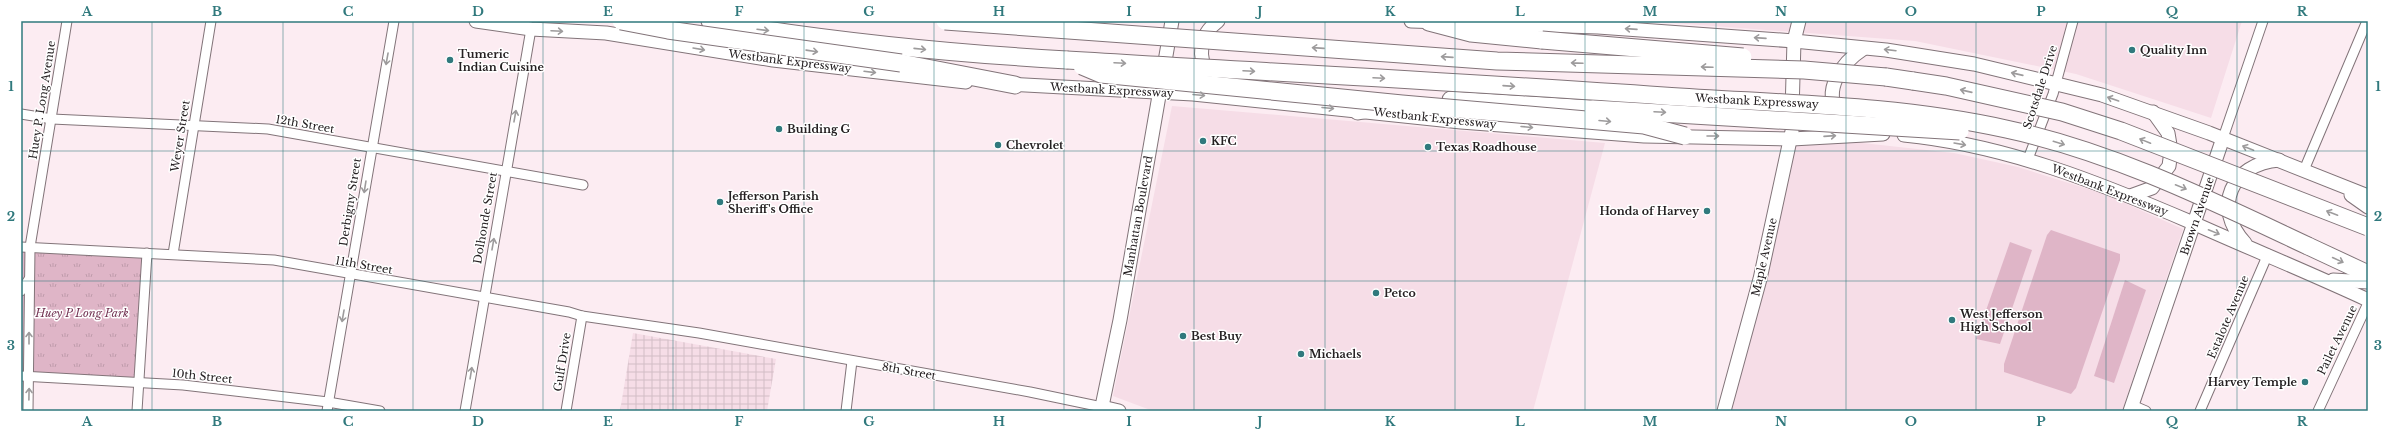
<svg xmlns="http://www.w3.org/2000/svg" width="2389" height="432" viewBox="0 0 2389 432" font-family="'Libre Baskerville',serif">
	<defs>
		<pattern id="industrial-grid" width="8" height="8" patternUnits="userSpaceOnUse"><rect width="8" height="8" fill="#f6dde7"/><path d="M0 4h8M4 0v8" fill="none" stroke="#d3bdc6"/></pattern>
		<pattern id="park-tufts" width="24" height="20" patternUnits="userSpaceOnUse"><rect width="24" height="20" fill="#dfb5c7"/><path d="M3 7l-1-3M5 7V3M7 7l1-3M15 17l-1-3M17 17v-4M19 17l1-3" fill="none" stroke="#bf9bab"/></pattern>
	</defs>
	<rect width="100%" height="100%" fill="#fcecf2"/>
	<g fill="#f6dde7">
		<polygon points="2242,21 2211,118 2076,74 1915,41 1659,22"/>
		<polygon points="1172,106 1605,143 1533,411 1153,411 1113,396"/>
		<polygon points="1798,136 1954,153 2018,167 2104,194 2183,229 2122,411 1730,411"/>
	</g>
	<polygon fill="url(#industrial-grid)" points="633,333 776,359 767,411 620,411"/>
	<g fill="#dfb5c7">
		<polygon points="2051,230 2120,254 2120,260 2076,388 2071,394 2004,372 2004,364 2047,235"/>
		<polygon points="2010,242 2032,250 2000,344 1976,339"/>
		<polygon points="2125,280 2146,290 2114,383 2094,376"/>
	</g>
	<polygon fill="url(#park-tufts)" points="21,247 147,253 138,383 21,376"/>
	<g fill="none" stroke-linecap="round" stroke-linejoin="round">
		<g stroke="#827479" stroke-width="11">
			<g id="street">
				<polyline points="21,114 52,119 268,129 583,185"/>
				<polyline points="2223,138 2263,21"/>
				<polyline points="2028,159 2053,94 2073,21"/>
				<polyline points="2304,170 2367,21"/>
				<polyline points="21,247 274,260 569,312 582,316 699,333 1030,392 1102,407"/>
				<polyline points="173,254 211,21"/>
				<polyline points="21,291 29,279"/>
				<polyline points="21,376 183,385 328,402 380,411"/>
				<polyline points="2132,405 2146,411"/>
				<polyline points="28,411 30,247 67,21"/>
				<polyline points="137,411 147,253"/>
				<polyline points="327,411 394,21"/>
				<polyline points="465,411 531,29"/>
				<polyline points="566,411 582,316"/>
				<polyline points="846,411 852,361"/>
				<polyline points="2200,411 2268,254"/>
				<polyline points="2318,411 2368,303"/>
			</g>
		</g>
		<g stroke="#827479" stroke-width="15">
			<g id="secondary">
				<polyline points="476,21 531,29 606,33 773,60 966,82"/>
				<polyline points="1411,21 1598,27 1794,41 1886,50 1974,64 2102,95 2209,133 2368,196"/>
				<path d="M1209,76c-12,-19 -10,-41 9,-55"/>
				<polyline points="1007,84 1193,94 1461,122 1644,136 1792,139 1883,134"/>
				<polyline points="1792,112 1794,41 1799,21"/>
				<path d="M1839,114c-18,-24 4,-52 24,-65"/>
				<path d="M1904,135c102,10 196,48 289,88 58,26 117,50 175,77"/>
				<polyline points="2351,195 2368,207"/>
				<polyline points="2130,196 2152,188 2169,166 2171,151 2168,133 2153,112"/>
				<path d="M2245,243c-33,-36 -14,-79 34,-83"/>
				<polyline points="2333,280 2368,282"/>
				<polyline points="1102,407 1119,411"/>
				<polyline points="1101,411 1120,320 1172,21"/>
				<polyline points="1724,411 1760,279 1792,131"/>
				<polyline points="2130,411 2223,138"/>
			</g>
		</g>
		<g stroke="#827479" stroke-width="19">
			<g id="highway">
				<path d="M710,21c118,20 237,32 357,39"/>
				<polyline points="1429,22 1471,33 1542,40"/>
				<polyline points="901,63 1015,85"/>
				<polyline points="1886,77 1913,81"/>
				<polyline points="1451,100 1593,109"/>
				<polyline points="1358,111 1392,105"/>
				<polyline points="2308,246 2368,274"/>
			</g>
		</g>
		<use href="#street" stroke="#fff" stroke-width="9"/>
		<use href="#secondary" stroke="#fff" stroke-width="13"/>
		<use href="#highway" stroke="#fff" stroke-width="17"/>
		<g stroke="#827479" stroke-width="19" stroke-linecap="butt">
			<g id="highway-bridge">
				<polyline points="621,21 668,30 901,63"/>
				<polyline points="945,21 1497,61 1804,70 1886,77"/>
				<polyline points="1542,40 1743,57"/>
				<path d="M1067,60c199,12 398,22 597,36 115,8 229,8 342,33 107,23 204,71 302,117"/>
				<polyline points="1082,66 1101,74 1402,104 1644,125 1685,136"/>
				<polyline points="1913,81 1946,86 2062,112 2121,131 2368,227"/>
				<polyline points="1593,109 1960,131"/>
			</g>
		</g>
		<use href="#highway-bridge" stroke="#fff" stroke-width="17"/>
	</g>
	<defs><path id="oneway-shaft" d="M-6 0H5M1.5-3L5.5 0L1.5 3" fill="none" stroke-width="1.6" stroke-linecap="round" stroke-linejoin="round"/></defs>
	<g stroke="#9d9b9c">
		<use href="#oneway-shaft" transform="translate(1631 29) rotate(-176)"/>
		<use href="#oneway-shaft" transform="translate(763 30) rotate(7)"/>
		<use href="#oneway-shaft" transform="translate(557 31) rotate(3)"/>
		<use href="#oneway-shaft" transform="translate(1760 38) rotate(-176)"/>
		<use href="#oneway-shaft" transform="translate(1318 48) rotate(-176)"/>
		<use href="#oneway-shaft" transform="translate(699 49) rotate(10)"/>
		<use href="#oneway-shaft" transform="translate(920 49) rotate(6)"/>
		<use href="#oneway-shaft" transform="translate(1890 50) rotate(-173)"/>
		<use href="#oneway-shaft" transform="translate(812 51) rotate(8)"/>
		<use href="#oneway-shaft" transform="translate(1447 57) rotate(-176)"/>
		<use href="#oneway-shaft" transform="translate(387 59) rotate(100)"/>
		<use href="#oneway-shaft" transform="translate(1120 63) rotate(3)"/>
		<use href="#oneway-shaft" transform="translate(1577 63) rotate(-178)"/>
		<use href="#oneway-shaft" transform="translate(1707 67) rotate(-178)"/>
		<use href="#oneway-shaft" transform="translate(1249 71) rotate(3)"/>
		<use href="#oneway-shaft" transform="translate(870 72) rotate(7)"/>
		<use href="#oneway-shaft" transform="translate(2017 74) rotate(-167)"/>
		<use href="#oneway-shaft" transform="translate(1379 78) rotate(3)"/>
		<use href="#oneway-shaft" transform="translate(1509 86) rotate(4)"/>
		<use href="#oneway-shaft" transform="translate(1966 91) rotate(-167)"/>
		<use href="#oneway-shaft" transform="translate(1199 95) rotate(5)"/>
		<use href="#oneway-shaft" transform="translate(2113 99) rotate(-161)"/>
		<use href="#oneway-shaft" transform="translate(1328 108) rotate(5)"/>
		<use href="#oneway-shaft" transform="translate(1660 112) rotate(3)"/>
		<use href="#oneway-shaft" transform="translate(515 116) rotate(-80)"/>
		<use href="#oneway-shaft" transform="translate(1605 121) rotate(5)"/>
		<use href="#oneway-shaft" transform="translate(1527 127) rotate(5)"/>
		<use href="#oneway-shaft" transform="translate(1713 136)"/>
		<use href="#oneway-shaft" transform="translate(1830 136) rotate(-4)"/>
		<use href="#oneway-shaft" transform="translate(2145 141) rotate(-158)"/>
		<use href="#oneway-shaft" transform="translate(2059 143) rotate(17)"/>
		<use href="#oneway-shaft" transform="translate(1960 144) rotate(10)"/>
		<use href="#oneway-shaft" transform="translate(2248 148) rotate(-159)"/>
		<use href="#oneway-shaft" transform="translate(365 187) rotate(99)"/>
		<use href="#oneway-shaft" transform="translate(2181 187) rotate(22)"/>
		<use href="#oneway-shaft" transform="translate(2332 213) rotate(-159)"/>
		<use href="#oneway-shaft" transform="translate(2214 232) rotate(22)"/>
		<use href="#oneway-shaft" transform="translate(493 244) rotate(-80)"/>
		<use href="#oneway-shaft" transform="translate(2338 260) rotate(25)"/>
		<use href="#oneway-shaft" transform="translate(343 316) rotate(100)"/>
		<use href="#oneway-shaft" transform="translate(29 338) rotate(-90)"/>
		<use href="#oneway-shaft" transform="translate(471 373) rotate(-81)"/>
		<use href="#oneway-shaft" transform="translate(29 394) rotate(-89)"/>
	</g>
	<path fill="none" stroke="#30797d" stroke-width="1" stroke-opacity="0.55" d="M152,21v390M283,21v390M413,21v390M543,21v390M673,21v390M804,21v390M934,21v390M1064,21v390M1194,21v390M1325,21v390M1455,21v390M1585,21v390M1716,21v390M1846,21v390M1976,21v390M2106,21v390M2237,21v390M21,151h2347M21,281h2347"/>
	<g fill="#30797d" stroke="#fff" stroke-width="1.5">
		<circle cx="2132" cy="50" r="4"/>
		<circle cx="450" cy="60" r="4"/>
		<circle cx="779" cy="129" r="4"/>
		<circle cx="1203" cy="141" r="4"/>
		<circle cx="998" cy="145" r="4"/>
		<circle cx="1428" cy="147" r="4"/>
		<circle cx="720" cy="202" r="4"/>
		<circle cx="1707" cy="211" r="4"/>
		<circle cx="1376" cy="293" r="4"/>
		<circle cx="1952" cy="320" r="4"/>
		<circle cx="1183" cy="336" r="4"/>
		<circle cx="1301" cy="354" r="4"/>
		<circle cx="2305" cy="382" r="4"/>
	</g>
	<g text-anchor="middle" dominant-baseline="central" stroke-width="3" stroke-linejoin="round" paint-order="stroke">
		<g font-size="11" font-weight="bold" fill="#252022" stroke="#fff" text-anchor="start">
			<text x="2140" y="50">Quality Inn</text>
			<text x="458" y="54">Tumeric<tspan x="458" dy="13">Indian Cuisine</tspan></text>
			<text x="787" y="129">Building G</text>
			<text x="1211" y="141">KFC</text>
			<text x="1006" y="145">Chevrolet</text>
			<text x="1436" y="147">Texas Roadhouse</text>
			<text x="728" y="196">Jefferson Parish<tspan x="728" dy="13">Sheriff's Office</tspan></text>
			<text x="1699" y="211" text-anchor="end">Honda of Harvey</text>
			<text x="1384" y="293">Petco</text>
			<text x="1960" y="314">West Jefferson<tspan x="1960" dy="13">High School</tspan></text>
			<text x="1191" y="336">Best Buy</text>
			<text x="1309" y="354">Michaels</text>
			<text x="2297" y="382" text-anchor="end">Harvey Temple</text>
		</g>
		<g font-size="11" fill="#252022" stroke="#fff">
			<text transform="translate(790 61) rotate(7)">Westbank Expressway</text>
			<text transform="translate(2040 87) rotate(-72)">Scotsdale Drive</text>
			<text transform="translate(1112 90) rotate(3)">Westbank Expressway</text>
			<text transform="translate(42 100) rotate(-81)">Huey P. Long Avenue</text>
			<text transform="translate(1757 101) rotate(3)">Westbank Expressway</text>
			<text transform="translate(1435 118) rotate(6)">Westbank Expressway</text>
			<text transform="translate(305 124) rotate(10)">12th Street</text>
			<text transform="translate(180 136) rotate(-81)">Weyer Street</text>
			<text transform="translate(2110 190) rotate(21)">Westbank Expressway</text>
			<text transform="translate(350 202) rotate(-81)">Derbigny Street</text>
			<text transform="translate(1138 216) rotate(-80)">Manhattan Boulevard</text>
			<text transform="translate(2197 216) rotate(-71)">Brown Avenue</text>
			<text transform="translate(485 218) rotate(-80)">Dolhonde Street</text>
			<text transform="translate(1764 257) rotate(-77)">Maple Avenue</text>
			<text transform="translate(364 265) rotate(10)">11th Street</text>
			<text transform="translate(2228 317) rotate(-67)">Estalote Avenue</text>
			<text transform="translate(2337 340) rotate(-64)">Pailet Avenue</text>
			<text transform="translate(562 362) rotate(-81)">Gulf Drive</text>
			<text transform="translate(909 371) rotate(10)">8th Street</text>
			<text transform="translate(202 376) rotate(6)">10th Street</text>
		</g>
		<g font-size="11" font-style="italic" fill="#733353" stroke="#fff">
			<text x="82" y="313">Huey P Long Park</text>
		</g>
	</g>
	<rect width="2389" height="432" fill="none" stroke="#ffffff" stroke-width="44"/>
	<rect x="22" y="22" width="2345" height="388" fill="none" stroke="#30797d" stroke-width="1.5"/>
	<g font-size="13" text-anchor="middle" font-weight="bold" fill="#30797d">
		<text x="87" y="16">A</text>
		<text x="217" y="16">B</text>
		<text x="348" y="16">C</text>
		<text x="478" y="16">D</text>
		<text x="608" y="16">E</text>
		<text x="739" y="16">F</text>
		<text x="869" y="16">G</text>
		<text x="999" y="16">H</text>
		<text x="1129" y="16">I</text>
		<text x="1260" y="16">J</text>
		<text x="1390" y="16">K</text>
		<text x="1520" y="16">L</text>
		<text x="1650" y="16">M</text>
		<text x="1781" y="16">N</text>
		<text x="1911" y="16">O</text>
		<text x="2041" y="16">P</text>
		<text x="2172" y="16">Q</text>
		<text x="2302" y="16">R</text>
		<text x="11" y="91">1</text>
		<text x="2378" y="91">1</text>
		<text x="11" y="221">2</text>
		<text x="2378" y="221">2</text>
		<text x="11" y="350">3</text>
		<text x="2378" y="350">3</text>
		<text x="87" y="426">A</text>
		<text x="217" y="426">B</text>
		<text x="348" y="426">C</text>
		<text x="478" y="426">D</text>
		<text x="608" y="426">E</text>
		<text x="739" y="426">F</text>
		<text x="869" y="426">G</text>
		<text x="999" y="426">H</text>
		<text x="1129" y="426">I</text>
		<text x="1260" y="426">J</text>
		<text x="1390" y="426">K</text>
		<text x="1520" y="426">L</text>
		<text x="1650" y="426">M</text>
		<text x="1781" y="426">N</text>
		<text x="1911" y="426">O</text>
		<text x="2041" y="426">P</text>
		<text x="2172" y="426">Q</text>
		<text x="2302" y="426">R</text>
	</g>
</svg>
